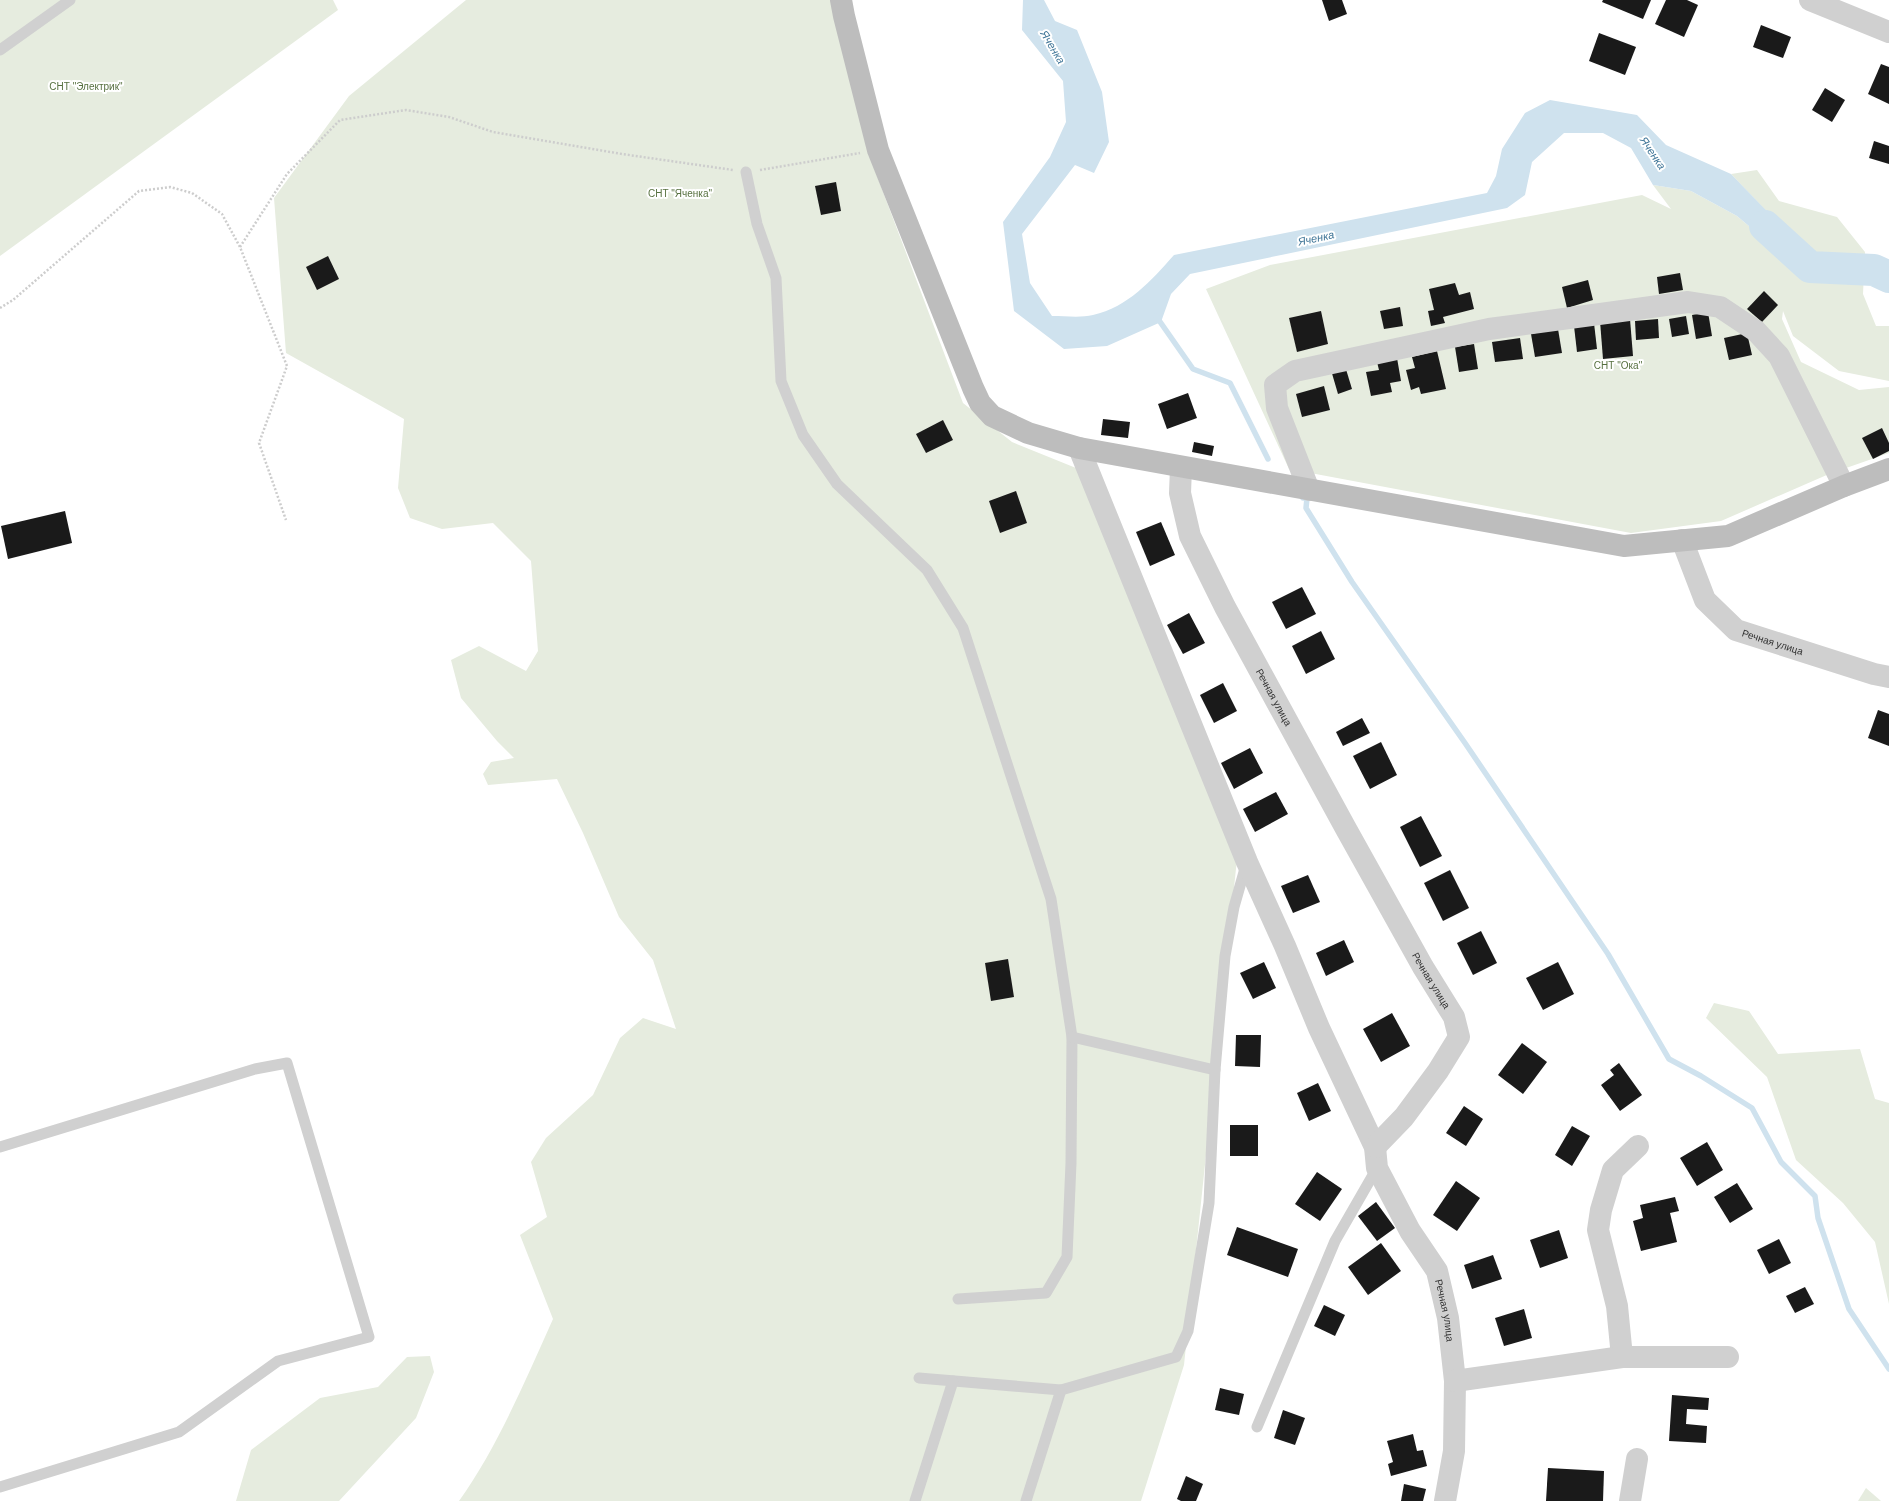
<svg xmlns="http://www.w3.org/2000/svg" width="1889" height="1501" viewBox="0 0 1889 1501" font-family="Helvetica,sans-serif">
	<rect width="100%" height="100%" fill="#fff"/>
	<g fill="#e6ecdf">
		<polygon points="0,0 333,0 338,10 0,256"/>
		<path d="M466,0h366l37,155 94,248 49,39 64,26 161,391 -53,506 -43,136h-682c38,-53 67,-122 94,-182l-33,-84 27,-18 -16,-55 15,-24 47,-43 27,-57 23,-20 33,11 -23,-69 -34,-43 -36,-84 -26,-54 -69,6 -5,-11 8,-12 23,-4 -17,-17 -36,-43 -10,-38 28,-14 47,25 12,-20 -7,-90 -38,-38 -51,6 -32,-11 -12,-30 6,-69 -118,-66 -12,-155 75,-102z"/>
		<polygon points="1757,170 1779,201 1837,217 1865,252 1863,294 1876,326 1889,326 1889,381 1839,371 1793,336 1783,311 1782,319 1801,362 1859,390 1889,387 1889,453 1829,474 1721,521 1631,533 1289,469 1206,289 1270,265 1642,195 1671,209 1653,185 1691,191 1737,216 1782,254 1810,257 1731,174"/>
		<polygon points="1714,1003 1749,1011 1778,1054 1860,1049 1875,1099 1889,1103 1889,1304 1875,1242 1843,1203 1796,1160 1767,1077 1706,1018"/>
		<polygon points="430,1356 434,1372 416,1418 339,1501 236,1501 251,1450 320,1398 378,1387 407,1357"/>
		<polygon points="1866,1488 1881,1501 1858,1501"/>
	</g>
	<path fill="#cfe2ee" d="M1023,0h21l11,21 22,9 25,62 7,50 -15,31 -19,-8 -53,69 8,49 22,33c13,0 29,2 41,-1 35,-8 58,-34 81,-60l313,-62 9,-17 6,-27 23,-36 25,-13 87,15 29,30 65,29 80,83 -29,-3 -45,-38 -46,-25 -38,-6 -22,-37 -28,-15h-39l-32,29 -7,33 -18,13 -317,66 -19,20 -10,28 -54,24 -43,3 -50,-38 -11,-89 47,-65 16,-35 -3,-41 -41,-51z"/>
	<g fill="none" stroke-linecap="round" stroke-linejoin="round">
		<g stroke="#cfe2ee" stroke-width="5.5">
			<polyline points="1156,316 1193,369 1230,383 1268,459"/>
			<polyline points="1303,498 1307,498 1306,508 1352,582 1465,743 1608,954 1669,1059 1701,1076 1752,1108 1781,1162 1815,1196 1818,1218 1849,1309 1889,1369"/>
		</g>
		<polyline stroke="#cfe2ee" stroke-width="32" points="1765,226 1810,267 1874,270 1889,277"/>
	</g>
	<g fill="#1a1a1a">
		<polygon points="1322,0 1342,0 1347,14 1329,21"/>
		<polygon points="1603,0 1651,0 1643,19 1602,2"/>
		<polygon points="1666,0 1687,0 1698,5 1684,37 1655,24"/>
		<polygon points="1761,25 1791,37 1783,58 1753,47"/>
		<polygon points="1599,33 1636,47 1625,75 1589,61"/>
		<polygon points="1881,64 1889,67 1889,104 1868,94"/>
		<polygon points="1825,88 1845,100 1832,122 1812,110"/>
		<polygon points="1874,141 1889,146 1889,164 1869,158"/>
		<polygon points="836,182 841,211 821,215 815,186"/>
		<polygon points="328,256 339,279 317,290 306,267"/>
		<polygon points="1680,273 1683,290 1659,294 1657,277"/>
		<polygon points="1588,280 1593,300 1567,308 1562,287"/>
		<polygon points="1455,283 1459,295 1470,292 1474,309 1443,317 1445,323 1431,326 1428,311 1434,310 1429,289"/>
		<polygon points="1764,291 1778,305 1762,322 1747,309"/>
		<polygon points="1400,307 1403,326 1384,329 1380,311"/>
		<polygon points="1321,311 1328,344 1297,352 1289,318"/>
		<polygon points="1708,312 1712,336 1696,339 1692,315"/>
		<polygon points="1686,316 1689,334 1672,337 1669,319"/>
		<polygon points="1630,319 1633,356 1603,359 1600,321"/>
		<polygon points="1658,319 1659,338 1636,340 1635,321"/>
		<polygon points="1594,323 1597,349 1577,352 1574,326"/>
		<polygon points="1558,329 1562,353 1535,357 1531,334"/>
		<polygon points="1747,333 1752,355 1729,360 1724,338"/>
		<polygon points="1520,338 1523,359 1495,362 1492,342"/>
		<polygon points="1474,344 1478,369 1459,372 1455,347"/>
		<polygon points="1437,351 1446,389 1421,394 1419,387 1411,390 1406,370 1415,368 1412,357"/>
		<polygon points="1397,358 1401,381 1390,383 1392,392 1371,396 1366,372 1379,370 1377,362"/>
		<polygon points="1345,366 1352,389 1338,394 1331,370"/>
		<polygon points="1324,386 1330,410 1302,417 1296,394"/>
		<polygon points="1188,393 1197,418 1167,429 1158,404"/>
		<polygon points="1103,419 1130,422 1128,438 1101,435"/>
		<polygon points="943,420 953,440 926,453 916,434"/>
		<polygon points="1882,428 1889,443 1889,451 1873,459 1862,438"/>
		<polygon points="1194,442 1214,446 1212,456 1192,452"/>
		<polygon points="1016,491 1027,523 1000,533 989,501"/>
		<polygon points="65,511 72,543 8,559 1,526"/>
		<polygon points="1161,522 1175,555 1150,566 1136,532"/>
		<polygon points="1302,587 1316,614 1286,629 1272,602"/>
		<polygon points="1189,613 1205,643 1183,654 1167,625"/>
		<polygon points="1321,631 1335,659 1306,674 1292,646"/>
		<polygon points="1223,683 1237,711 1214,723 1200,695"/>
		<polygon points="1878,710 1889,714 1889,746 1868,738"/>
		<polygon points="1362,718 1370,733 1343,746 1336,732"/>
		<polygon points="1381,742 1397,775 1370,789 1353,756"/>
		<polygon points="1250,748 1263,773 1234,789 1221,763"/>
		<polygon points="1276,792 1288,814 1255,832 1243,809"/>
		<polygon points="1421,816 1442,856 1420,867 1400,827"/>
		<polygon points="1450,870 1469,908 1443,921 1424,883"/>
		<polygon points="1308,875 1320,902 1293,913 1281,886"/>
		<polygon points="1481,931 1497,963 1473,975 1457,943"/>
		<polygon points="1344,940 1354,962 1326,976 1316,953"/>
		<polygon points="1008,959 1014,997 991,1001 985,963"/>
		<polygon points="1264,962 1276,988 1253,999 1240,973"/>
		<polygon points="1558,962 1574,994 1543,1010 1526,978"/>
		<polygon points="1392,1013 1410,1046 1381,1062 1363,1029"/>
		<polygon points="1236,1035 1261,1035 1260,1067 1235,1066"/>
		<polygon points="1522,1043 1547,1062 1523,1094 1498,1075"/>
		<polygon points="1619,1063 1642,1095 1620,1111 1601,1085 1614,1075 1610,1070"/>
		<polygon points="1318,1083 1331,1111 1309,1121 1297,1093"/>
		<polygon points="1464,1106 1483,1119 1466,1146 1446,1133"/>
		<rect x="1230" y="1125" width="28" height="31"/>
		<polygon points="1572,1126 1590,1136 1572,1166 1555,1155"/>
		<polygon points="1707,1142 1723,1170 1697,1186 1680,1158"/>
		<polygon points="1317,1172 1342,1189 1320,1221 1295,1204"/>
		<polygon points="1456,1181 1480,1198 1457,1231 1433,1215"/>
		<polygon points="1737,1183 1753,1209 1730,1223 1714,1197"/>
		<polygon points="1675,1197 1679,1211 1670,1213 1677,1242 1641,1251 1633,1221 1643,1218 1640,1205"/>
		<polygon points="1376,1202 1395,1228 1377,1241 1358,1216"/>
		<polygon points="1237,1227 1298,1249 1288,1277 1227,1255"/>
		<polygon points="1559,1230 1568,1258 1540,1268 1530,1240"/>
		<polygon points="1779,1239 1791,1263 1769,1274 1757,1250"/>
		<polygon points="1381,1243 1401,1271 1368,1295 1348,1267"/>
		<polygon points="1493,1255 1502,1279 1472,1289 1464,1265"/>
		<polygon points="1805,1287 1814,1304 1795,1313 1786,1296"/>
		<polygon points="1324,1305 1345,1315 1335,1336 1314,1326"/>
		<polygon points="1524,1309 1532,1338 1504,1346 1495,1318"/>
		<polygon points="1220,1388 1244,1394 1239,1415 1215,1410"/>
		<polygon points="1672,1395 1709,1398 1708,1410 1687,1409 1686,1424 1707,1426 1706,1443 1669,1441"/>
		<polygon points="1283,1410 1305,1418 1295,1445 1274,1438"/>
		<polygon points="1413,1434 1417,1451 1423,1450 1427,1466 1391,1476 1388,1464 1393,1462 1387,1441"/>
		<polygon points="1548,1468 1604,1471 1603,1501 1546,1501"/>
		<polygon points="1186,1476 1203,1484 1196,1501 1181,1501 1177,1499"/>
		<polygon points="1404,1484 1426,1489 1423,1501 1401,1501"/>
	</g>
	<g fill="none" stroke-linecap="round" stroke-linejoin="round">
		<g stroke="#cdcdcd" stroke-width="2.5" stroke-dasharray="2 2" stroke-linecap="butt">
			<polyline points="760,170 860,153"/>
			<polyline points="240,247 287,174 340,120 406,110 449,117 493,132 622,154 733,170"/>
			<polyline points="0,308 13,300 139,191 170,187 192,193 222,214 240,247 287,366 259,443 286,520"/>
		</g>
		<g stroke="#d0d0d0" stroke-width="11">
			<polyline points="0,50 70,0"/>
			<polyline points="746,172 757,224 776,278 781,381 803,435 837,484 927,570 963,628 1051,899 1072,1037 1071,1163 1067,1257 1046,1293 958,1299"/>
			<polyline points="1072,1037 1215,1070"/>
			<polyline points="0,1147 255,1069 287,1063 369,1337 278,1361 179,1432 0,1487"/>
			<polyline points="919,1378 1061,1390 1176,1357 1188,1331 1209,1203 1215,1070 1225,956 1234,907 1246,865"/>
			<polyline points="1257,1427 1335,1241 1377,1168"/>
			<polyline points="915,1501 953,1381"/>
			<polyline points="1026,1501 1061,1390"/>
		</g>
		<g stroke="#d0d0d0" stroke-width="22">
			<polyline points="1810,0 1889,32"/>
			<path id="s1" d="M1079,448l168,414 38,84 34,82 56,119 2,21 33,63 27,40 11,47 7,63 -1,70 -9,50"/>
			<path id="s2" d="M1181,468l-1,25 10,43 35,71 120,220 78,140 31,50 5,20 -21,34 -34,46 -29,30"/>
			<polyline points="1309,490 1277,408 1275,385 1295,371 1489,329 1688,302 1720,307 1756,331 1779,356 1844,486"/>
			<path id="s3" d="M1682,540l23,60 31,30 138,44 15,3"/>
			<polyline points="1622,1357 1617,1306 1598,1230 1601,1210 1613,1170 1638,1146"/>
			<polyline points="1455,1381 1622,1357 1728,1357"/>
			<polyline points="1630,1501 1637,1459"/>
		</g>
		<polyline stroke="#bdbdbd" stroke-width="22" points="841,0 844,16 878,150 973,388 980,403 992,416 1028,433 1079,448 1624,546 1728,536 1844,486 1889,469"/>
	</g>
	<g text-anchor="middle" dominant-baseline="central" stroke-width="4" stroke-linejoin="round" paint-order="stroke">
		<g font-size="10" fill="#56703f" stroke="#fff">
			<text x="86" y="86">СНТ "Электрик"</text>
			<text x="680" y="193">СНТ "Яченка"</text>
			<text x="1618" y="365">СНТ "Ока"</text>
		</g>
		<g font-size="10" fill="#333" stroke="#fff">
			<text stroke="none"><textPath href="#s3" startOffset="146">Речная улица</textPath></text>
			<text stroke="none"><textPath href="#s2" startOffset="251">Речная улица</textPath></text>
			<text stroke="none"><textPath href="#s2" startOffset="575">Речная улица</textPath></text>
			<text stroke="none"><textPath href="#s1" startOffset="940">Речная улица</textPath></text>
		</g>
		<g font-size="11" font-style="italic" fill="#3f7597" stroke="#fff">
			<text transform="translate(1053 47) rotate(59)">Яченка</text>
			<text transform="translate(1653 153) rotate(56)">Яченка</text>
			<text transform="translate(1316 238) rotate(-12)">Яченка</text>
		</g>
	</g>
</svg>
